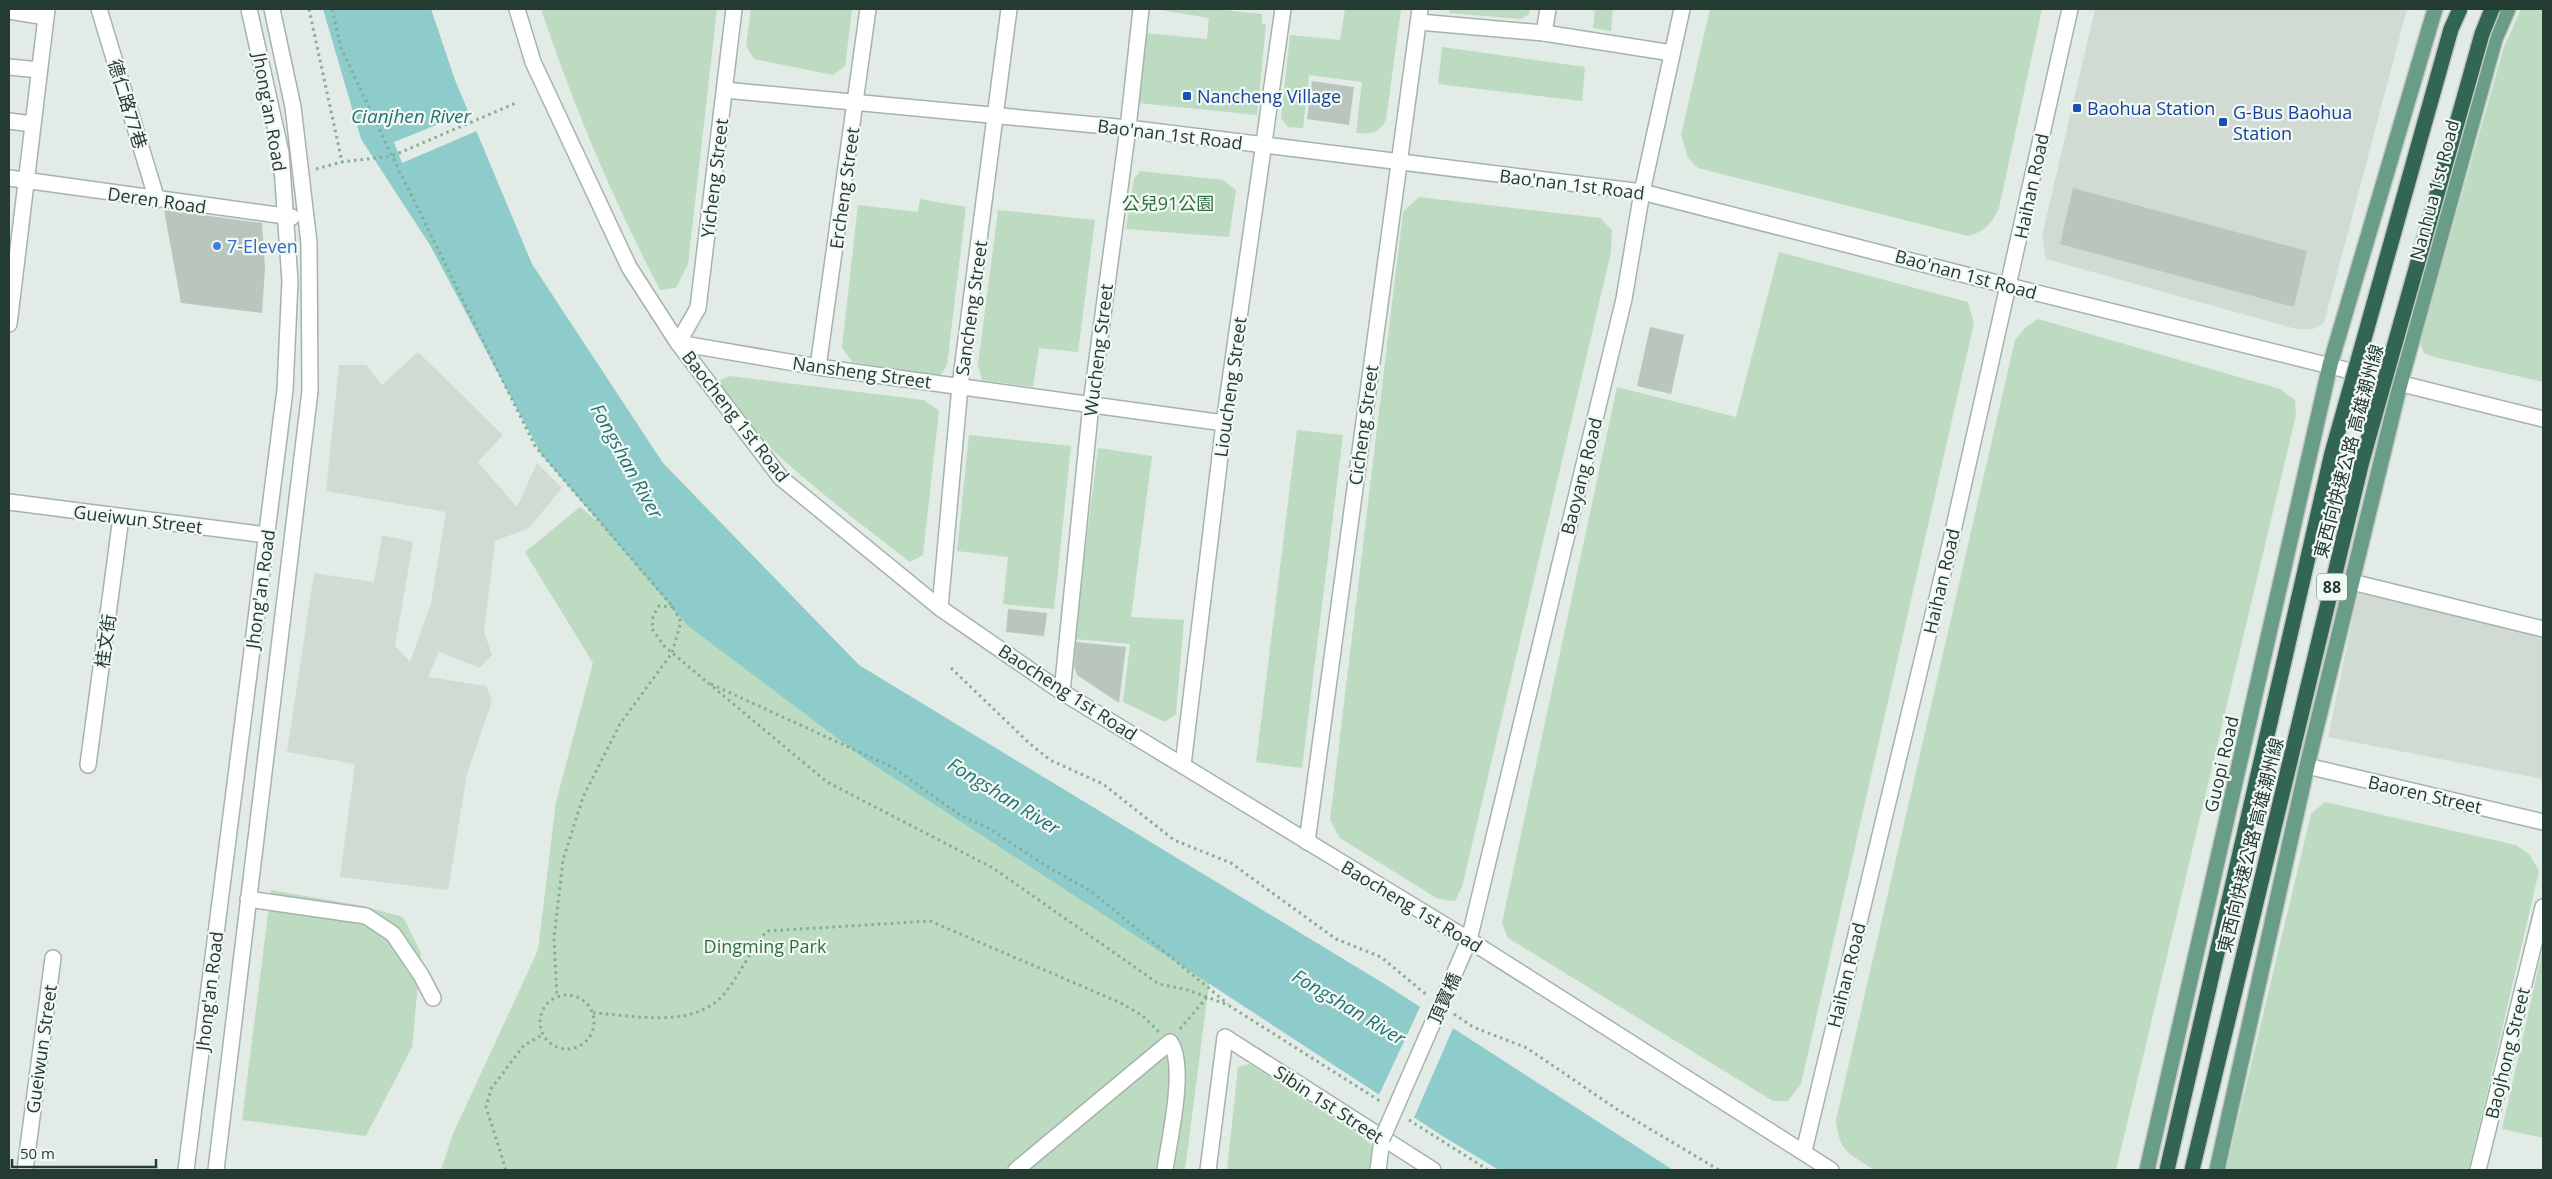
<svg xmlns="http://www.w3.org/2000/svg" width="2552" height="1179" viewBox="0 0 2552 1179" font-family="'Open Sans','Noto Sans TC',sans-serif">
	<rect width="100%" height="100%" fill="#e2ebe6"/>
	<g fill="#d1dbd4">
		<polygon points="2095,9 2407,9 2324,323 2313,329 2296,329 2046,259 2042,236"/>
		<polygon points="418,352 503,435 478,462 517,507 537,463 562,488 529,528 495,541 484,632 492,655 480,668 439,652 428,677 486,686 492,701 467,774 448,890 340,877 355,764 287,752 314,573 374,582 382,535 413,542 395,646 410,662 431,603 446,512 326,491 339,365 366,365 382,385"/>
		<polygon points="2358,593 2543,635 2543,779 2328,737"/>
	</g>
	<g fill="#bddbc0">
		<path d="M541,9h176l-29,255 -12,24 -16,2c-47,-90 -87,-185 -119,-281z"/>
		<polygon points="751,9 852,9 845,66 833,75 754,59 746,46"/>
		<polygon points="1155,9 1214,9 1262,14 1262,24 1266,25 1257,115 1138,103 1145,33 1207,39 1209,18"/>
		<path d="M1345,9h56l-15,111c-8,14 -14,14 -30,13l6,-51 -53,-7 -6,53 -15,-1 -7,-9 9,-83 50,5z"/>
		<polygon points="1450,9 1530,9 1529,14 1521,19 1449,13"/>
		<polygon points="1595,9 1613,9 1611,31 1593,28"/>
		<path d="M1710,9h332l-43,199c-8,16 -13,23 -31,28l-270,-68 -10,-10 -7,-23z"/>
		<polygon points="2521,9 2543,9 2543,382 2434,357 2424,353 2420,342 2504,47"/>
		<polygon points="1442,47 1585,67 1582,101 1438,84"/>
		<polygon points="1140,171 1223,180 1236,190 1229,237 1126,229 1134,179"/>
		<polygon points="1419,197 1600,218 1612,230 1611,252 1462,887 1455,901 1438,899 1340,838 1330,820 1403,212"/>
		<polygon points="920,199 966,207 947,365 940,376 852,362 842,347 858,205 918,212"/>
		<polygon points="998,210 1095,220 1078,352 1039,348 1033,387 982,380 978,365"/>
		<polygon points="1779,252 1968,302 1974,323 1801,1084 1788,1101 1773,1101 1508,938 1502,923 1617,387 1736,417"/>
		<path d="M2038,319l242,70 15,11 1,15 -180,755h-242c-25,-17 -35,-18 -38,-50l179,-780 11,-13z"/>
		<path d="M729,376l195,24 15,11 -16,144 -13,7c-38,-30 -186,-138 -191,-181z"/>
		<polygon points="1297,430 1343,435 1302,768 1256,762"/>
		<polygon points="969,435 1071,446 1054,609 1003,604 1008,557 957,551"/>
		<polygon points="1098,448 1152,456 1131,617 1184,620 1176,714 1165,722 1123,702 1130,644 1074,639"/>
		<polygon points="580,507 902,768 1212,961 1185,1170 441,1170 453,1134 538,950 556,802 593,663 525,552"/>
		<polygon points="2325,802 2516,845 2530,855 2539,871 2469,1170 2226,1170 2311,814"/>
		<polygon points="271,890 363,906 403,917 421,953 412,1047 366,1136 242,1120"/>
		<polygon points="2543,948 2543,1138 2502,1129"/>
		<polygon points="1250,1064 1358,1134 1374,1147 1370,1170 1227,1170 1238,1067"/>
	</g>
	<polygon fill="#8ecccb" points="323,9 431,9 455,80 532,264 663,463 859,665 1383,983 1673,1170 1499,1170 1444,1137 865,759 688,626 541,454 430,245 361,139"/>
	<g fill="#e2ebe6">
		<polygon points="471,111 479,130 402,163 394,142"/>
		<polygon points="1421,1005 1454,1026 1413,1120 1378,1097"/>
	</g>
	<g fill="#b8c6be">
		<polygon points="1312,81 1354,87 1349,125 1307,119"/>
		<polygon points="2073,188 2307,251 2294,307 2060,244"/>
		<polygon points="164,210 262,223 265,268 262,313 181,303"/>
		<polygon points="1650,327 1684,335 1671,394 1637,386"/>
		<polygon points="1008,609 1047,613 1044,636 1006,632"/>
		<polygon points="1076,642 1126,647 1119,703 1077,675 1074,666"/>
	</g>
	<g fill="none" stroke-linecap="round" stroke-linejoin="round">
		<g stroke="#a5b3ac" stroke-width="18">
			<g id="minor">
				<polyline points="99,9 157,200"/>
				<polyline points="517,9 533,62 629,267 678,343 781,478 940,608 1062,692 1469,940 1831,1170"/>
				<polyline points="734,9 698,308 678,343 818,367 1224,423"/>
				<polyline points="9,11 46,17"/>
				<polyline points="1419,22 1544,33 1672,53"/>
				<polyline points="1544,33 1548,9"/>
				<polyline points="9,67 39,70"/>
				<polyline points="725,90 1128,128 1642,192 2009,286 2543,419"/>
				<polyline points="9,121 32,124"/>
				<polyline points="9,178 292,217"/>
				<polyline points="9,324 47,9"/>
				<polyline points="818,367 868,9"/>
				<polyline points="9,502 267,535"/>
				<polyline points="2352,582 2543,629"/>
				<polyline points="940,608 960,386 1009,9"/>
				<polyline points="1062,692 1091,404 1128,128 1141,9"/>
				<polyline points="88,765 121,517"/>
				<polyline points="1183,765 1224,423 1283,9"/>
				<polyline points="2307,766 2543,822"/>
				<polyline points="1307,842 1420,9"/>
				<polyline points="248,899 366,916 393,934 421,975 433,998"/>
				<polyline points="1469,940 1624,299 1642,192 1682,9"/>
				<polyline points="1804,1151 1951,540 2070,9"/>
				<polyline points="25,1170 53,958"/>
				<polyline points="186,1170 285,390 290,281 281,153 249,9"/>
				<polyline points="216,1170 310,391 309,243 293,107 272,9"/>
				<path d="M1016,1170l154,-128c17,24 -1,98 -5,128"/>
				<polyline points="1208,1170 1225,1037 1433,1170"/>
				<polyline points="1378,1170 1382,1139"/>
				<polyline points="2478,1170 2543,907"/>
			</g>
		</g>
		<g stroke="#c2c8c5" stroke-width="18">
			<g id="major">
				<polyline points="2147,1170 2330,365 2435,9"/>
				<polyline points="2217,1170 2307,766 2400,384 2495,39 2508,9"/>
			</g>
		</g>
		<g stroke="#85ac99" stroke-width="3" stroke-dasharray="2.5 4" stroke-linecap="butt">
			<polyline points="309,9 342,162"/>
			<polyline points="332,9 341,48 392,156 535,446 673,607 681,622 672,653 620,724 583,797 563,860 554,938 557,997"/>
			<polyline points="316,169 342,162 392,156 516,103"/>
			<polyline points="673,607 659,606 653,616 652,629 665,647 827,782 993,868 1159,984 1188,990 1228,1005 1380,1101"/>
			<polyline points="951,668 1028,742 1050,760 1103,784 1174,840 1231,863 1336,939 1381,957 1428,996"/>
			<polyline points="711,684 894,768 960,815 990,829 1043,864 1092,892 1228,1004"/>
			<circle cx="567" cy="1022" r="27"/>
			<path d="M593,1013c41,2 100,17 131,-19 16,-19 26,-44 43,-63l163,-10 191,82 22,13 16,16"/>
			<polyline points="1454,1014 1473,1027 1527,1048 1618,1110 1719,1170"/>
			<polyline points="1180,1029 1207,997"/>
			<polyline points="1409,1120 1488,1170"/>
			<polyline points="506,1170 486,1107 491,1089 524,1045 544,1034"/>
		</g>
		<use href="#minor" stroke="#fff" stroke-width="15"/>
		<use href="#major" stroke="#6a9d88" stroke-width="15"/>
		<g stroke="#a5b3ac" stroke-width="18" stroke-linecap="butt">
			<polyline id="minor-bridge" points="1382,1139 1469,940"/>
		</g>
		<g stroke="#c2c8c5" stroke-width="18" stroke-linecap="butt">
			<g id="highway-bridge">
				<polyline points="2167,1170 2332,453 2451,29 2460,9"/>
				<polyline points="2192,1170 2362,461 2482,34 2492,9"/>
			</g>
		</g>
		<use href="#minor-bridge" stroke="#fff" stroke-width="15"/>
		<use href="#highway-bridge" stroke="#326552" stroke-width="15"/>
	</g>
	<g fill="#1a4fb4" stroke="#f2f8f4" stroke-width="2">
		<rect x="1182" y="91" width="10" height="10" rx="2.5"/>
		<rect x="2072" y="103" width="10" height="10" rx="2.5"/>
		<rect x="2218" y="117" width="10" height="10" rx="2.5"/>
	</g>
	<circle fill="#3f7fe0" stroke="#f2f8f4" stroke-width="2" cx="217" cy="246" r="5"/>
	<g text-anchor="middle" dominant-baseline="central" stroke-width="4.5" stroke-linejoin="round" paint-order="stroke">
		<rect fill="#f2f8f4" stroke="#62746c" stroke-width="1" x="2317" y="573.5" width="30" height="27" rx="4"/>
		<g font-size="16" font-weight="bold" fill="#243b31">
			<text x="2332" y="587">88</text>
		</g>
		<g font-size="18" fill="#164399" stroke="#f2f8f4" text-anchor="start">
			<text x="1197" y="96">Nancheng Village</text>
			<text x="2087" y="108">Baohua Station</text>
			<text x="2233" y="112">G-Bus Baohua<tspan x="2233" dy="21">Station</tspan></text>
		</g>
		<g font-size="18" fill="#243b31" stroke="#f2f8f4">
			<text transform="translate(128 104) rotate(73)">德仁路77巷</text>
			<text transform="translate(270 112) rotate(80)">Jhong'an Road</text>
			<text transform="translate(1170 134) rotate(7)">Bao'nan 1st Road</text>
			<text transform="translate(714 178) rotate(-83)">Yicheng Street</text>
			<text transform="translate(1572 184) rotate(7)">Bao'nan 1st Road</text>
			<text transform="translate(2031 186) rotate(-78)">Haihan Road</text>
			<text transform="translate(844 188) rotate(-82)">Ercheng Street</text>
			<text transform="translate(2434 190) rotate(-75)">Nanhua 1st Road</text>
			<text transform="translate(157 200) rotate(8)">Deren Road</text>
			<text transform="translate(1966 274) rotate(15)">Bao'nan 1st Road</text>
			<text transform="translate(971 308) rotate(-82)">Sancheng Street</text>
			<text transform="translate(1098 350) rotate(-83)">Wucheng Street</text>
			<text transform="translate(862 372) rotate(8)">Nansheng Street</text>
			<text transform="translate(1230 387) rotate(-82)">Lioucheng Street</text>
			<text transform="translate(736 416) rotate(52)">Baocheng 1st Road</text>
			<text transform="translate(1363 425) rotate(-82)">Cicheng Street</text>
			<text transform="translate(2348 451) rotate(-75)">東西向快速公路 高雄潮州線</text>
			<text transform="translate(1581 476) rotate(-76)">Baoyang Road</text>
			<text transform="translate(138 519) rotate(7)">Gueiwun Street</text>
			<text transform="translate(1941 581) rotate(-77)">Haihan Road</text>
			<text transform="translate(260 589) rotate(-82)">Jhong'an Road</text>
			<text transform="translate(105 641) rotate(-82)">桂文街</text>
			<text transform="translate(1068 692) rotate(33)">Baocheng 1st Road</text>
			<text transform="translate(2221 764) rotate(-77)">Guopi Road</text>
			<text transform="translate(2425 794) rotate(13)">Baoren Street</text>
			<text transform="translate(2250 845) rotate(-76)">東西向快速公路 高雄潮州線</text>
			<text transform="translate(1412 906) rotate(31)">Baocheng 1st Road</text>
			<text transform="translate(1846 975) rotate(-76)">Haihan Road</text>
			<text transform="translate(209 991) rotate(-83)">Jhong'an Road</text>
			<text transform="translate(1444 998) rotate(-66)">頂寶橋</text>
			<text transform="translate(41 1049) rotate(-82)">Gueiwun Street</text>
			<text transform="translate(2507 1053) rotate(-76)">Baojhong Street</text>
			<text transform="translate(1329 1104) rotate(33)">Sibin 1st Street</text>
		</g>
		<g font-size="18" fill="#316e3e" stroke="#f2f8f4">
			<text x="1168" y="203">公兒91公園</text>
			<text x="765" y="946">Dingming Park</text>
		</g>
		<g font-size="18" fill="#366cbe" stroke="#f2f8f4" text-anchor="start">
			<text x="227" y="246">7-Eleven</text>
		</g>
		<g font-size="19" font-style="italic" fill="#227272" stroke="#f2f8f4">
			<text x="411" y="116">Cianjhen River</text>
			<text transform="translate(627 461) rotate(61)">Fongshan River</text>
			<text transform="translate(1004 796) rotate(32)">Fongshan River</text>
			<text transform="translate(1349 1007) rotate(31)">Fongshan River</text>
		</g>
	</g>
	<rect width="2552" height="1179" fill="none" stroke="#243b31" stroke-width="20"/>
	<path d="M12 1159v8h144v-8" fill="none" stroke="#243b31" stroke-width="2.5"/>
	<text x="20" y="1159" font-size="15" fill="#243b31" stroke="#f2f8f4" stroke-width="4" paint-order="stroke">50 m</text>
</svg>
